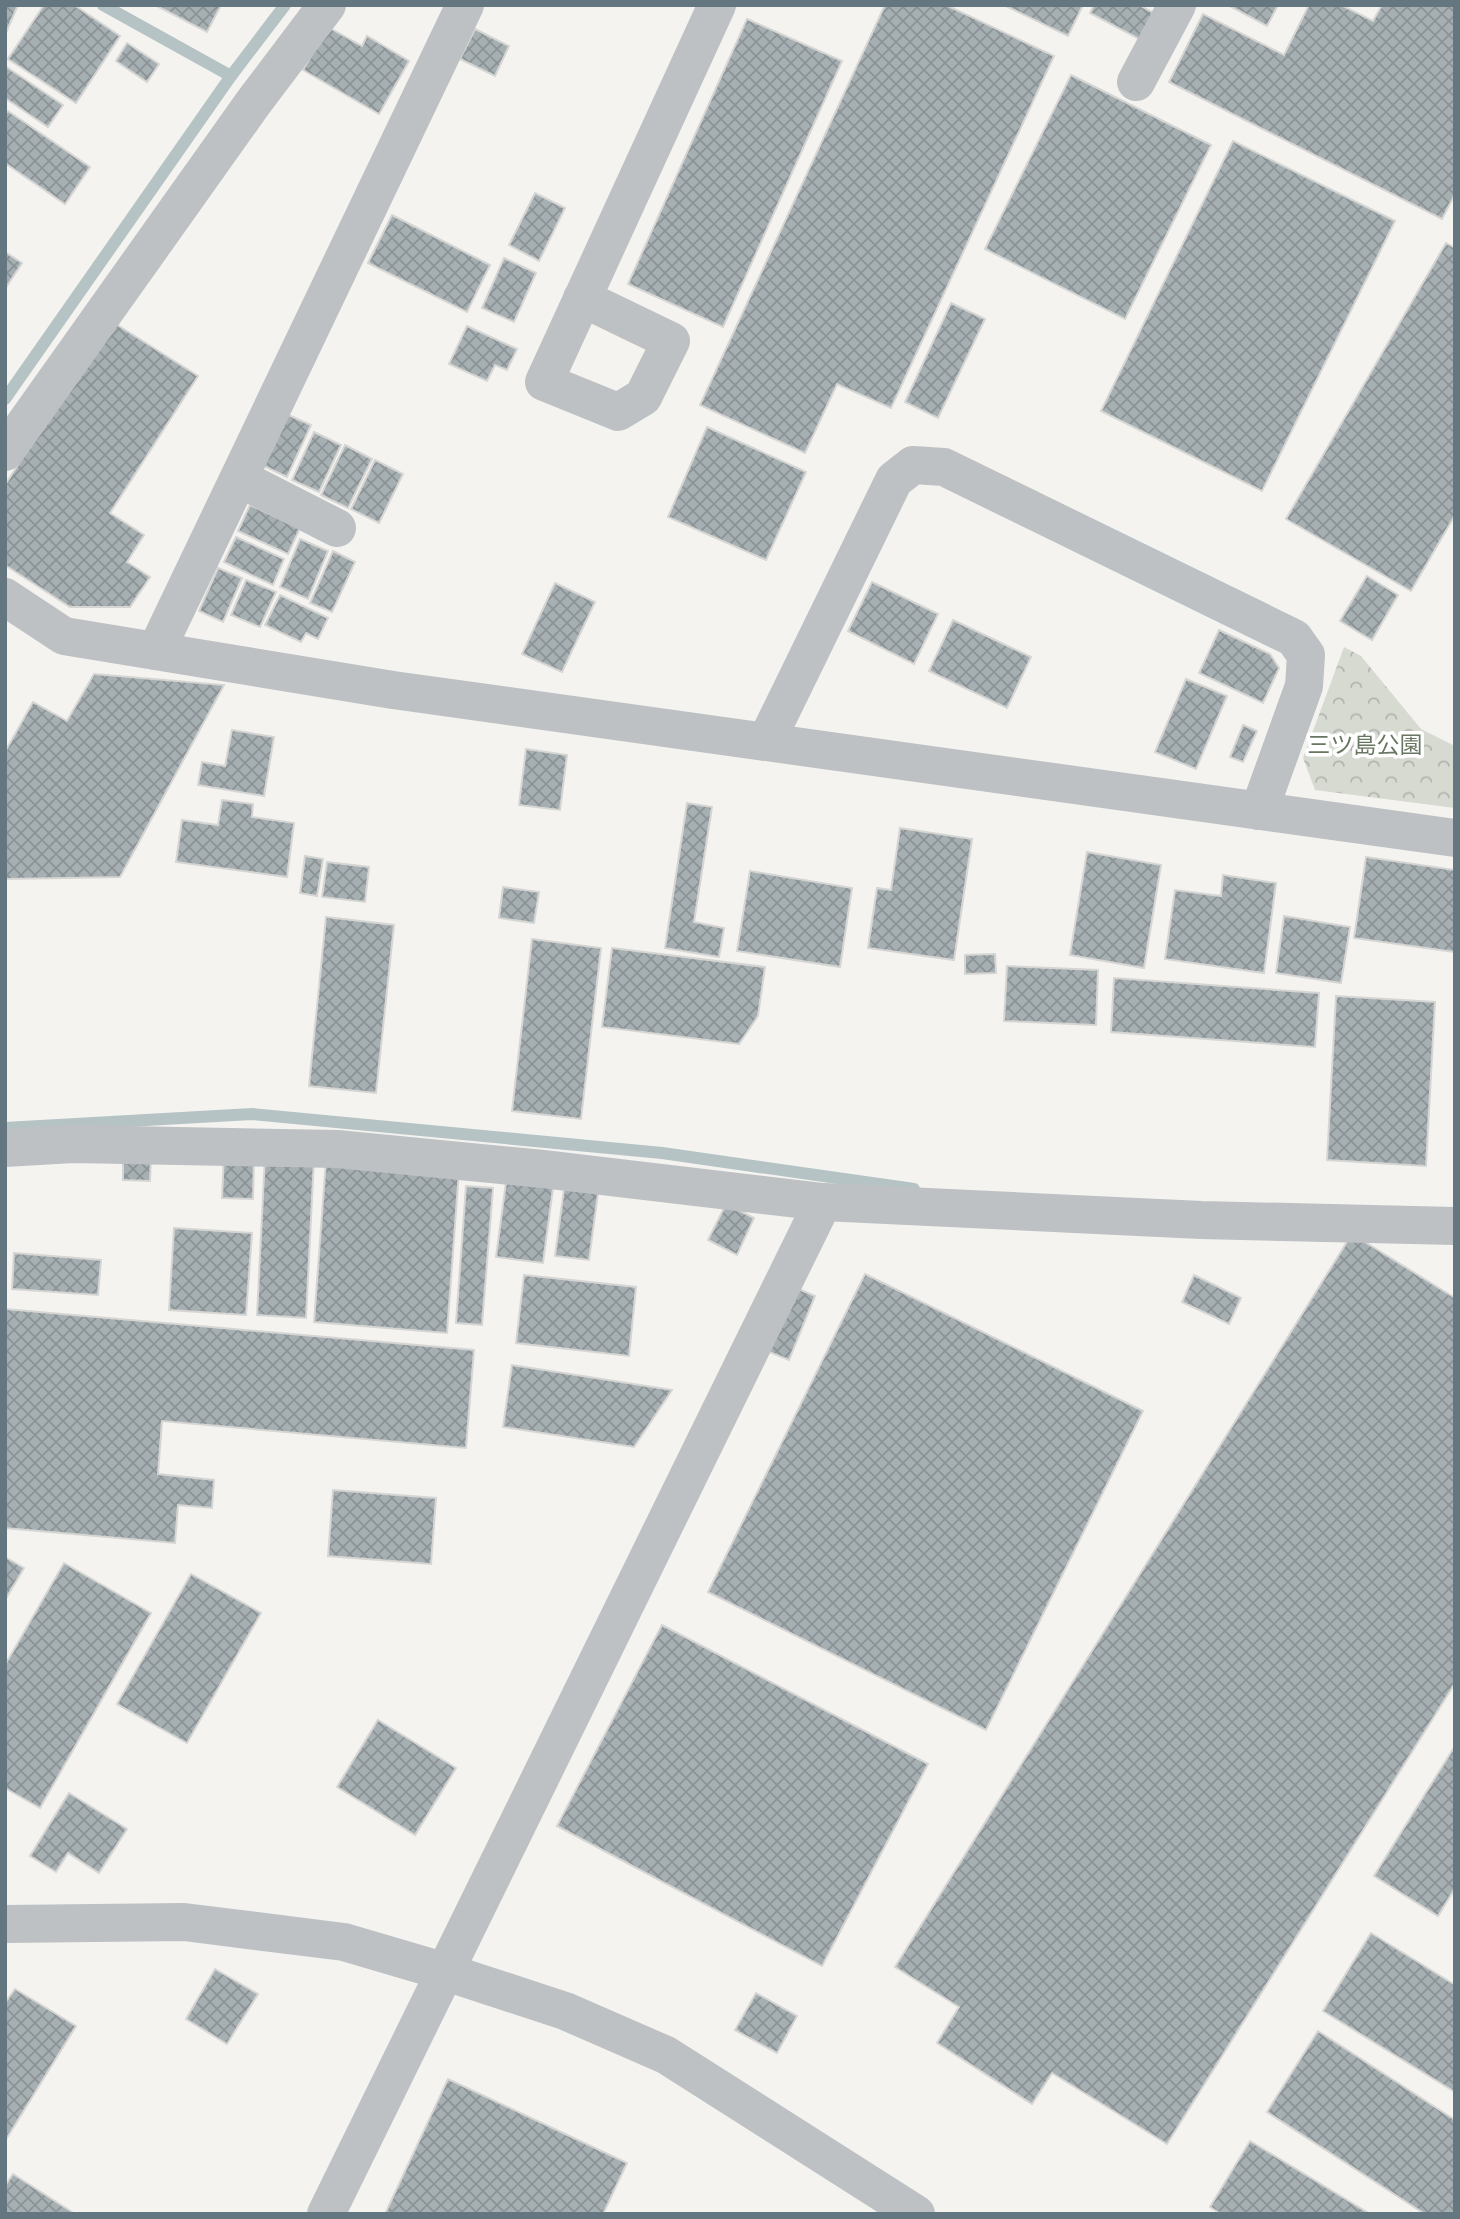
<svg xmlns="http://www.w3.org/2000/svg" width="1460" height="2219" viewBox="0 0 1460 2219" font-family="Ubuntu,'Noto Sans JP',sans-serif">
	<defs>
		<pattern id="park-crowns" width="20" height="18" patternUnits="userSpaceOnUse" patternTransform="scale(1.75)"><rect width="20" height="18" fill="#d6dad1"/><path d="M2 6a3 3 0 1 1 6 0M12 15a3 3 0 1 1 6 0" fill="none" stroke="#b1b5af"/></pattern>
		<pattern id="building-cross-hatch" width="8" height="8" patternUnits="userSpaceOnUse" patternTransform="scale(1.75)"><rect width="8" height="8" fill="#a6afb2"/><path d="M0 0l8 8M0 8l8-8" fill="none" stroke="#8b9396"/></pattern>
	</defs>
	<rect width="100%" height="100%" fill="#f4f3f0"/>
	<polygon fill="url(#park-crowns)" points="1344,647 1361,656 1421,729 1455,746 1455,808 1315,790 1303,758"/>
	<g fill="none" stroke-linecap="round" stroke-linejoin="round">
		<g stroke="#b5c3c5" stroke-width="12">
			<polyline points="103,5 231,76"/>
			<polyline points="5,399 231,76 285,5"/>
			<polyline points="5,1128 252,1114 662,1153 914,1189"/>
		</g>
	</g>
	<g fill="url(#building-cross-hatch)" stroke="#d5d5d3" stroke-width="2">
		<polygon points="5,5 18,5 5,35"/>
		<polygon points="44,5 74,5 120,36 76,103 8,59"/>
		<polygon points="155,5 221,5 207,32"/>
		<polygon points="885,5 946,5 1054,56 891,408 837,384 805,453 700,405"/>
		<polygon points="1004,5 1083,5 1068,36"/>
		<polygon points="1094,5 1139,5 1155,14 1141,40 1090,13"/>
		<polygon points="1228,5 1278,5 1267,26"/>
		<polygon points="1309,5 1341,5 1373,21 1382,5 1455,5 1455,194 1442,219 1169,82 1203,14 1284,55"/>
		<polygon points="747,19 842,61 723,327 628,284"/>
		<polygon points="328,27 362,46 367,36 409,61 379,114 303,70"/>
		<polygon points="475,29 509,46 495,76 460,59"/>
		<polygon points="127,43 159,64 147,82 116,61"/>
		<polygon points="5,66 63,105 48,127 5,98"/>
		<polygon points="1071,75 1211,145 1125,319 985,249"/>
		<polygon points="8,111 90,167 65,204 5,163 5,115"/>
		<polygon points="1233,141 1395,221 1262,491 1101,411"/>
		<polygon points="535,193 565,208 539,261 509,245"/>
		<polygon points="392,215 490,265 467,312 368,263"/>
		<polygon points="1446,243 1455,248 1455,515 1411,591 1286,519"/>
		<polygon points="5,252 22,263 5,289"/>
		<polygon points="504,258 536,273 514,322 482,308"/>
		<polygon points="951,303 985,319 938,418 905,402"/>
		<polygon points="111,321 198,376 110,513 144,535 127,562 150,577 130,607 70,607 5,565 5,485"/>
		<polygon points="467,326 517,349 507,370 495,365 487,381 449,364"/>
		<polygon points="286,414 311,425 287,477 262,465"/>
		<polygon points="707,427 806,472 766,560 668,517"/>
		<polygon points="314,432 341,445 319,492 292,480"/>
		<polygon points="345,445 372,459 348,508 321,495"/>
		<polygon points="375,460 403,474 379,523 351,509"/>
		<polygon points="250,505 300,528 288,554 238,531"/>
		<polygon points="236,537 284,559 273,585 224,562"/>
		<polygon points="300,539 328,551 308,599 280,587"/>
		<polygon points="333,551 355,562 332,612 310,603"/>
		<polygon points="218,568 242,578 223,622 199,611"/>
		<polygon points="1367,576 1398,595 1372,640 1340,621"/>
		<polygon points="246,580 276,592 260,627 231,615"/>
		<polygon points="872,582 938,614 914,664 848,631"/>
		<polygon points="555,583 595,602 562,672 522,654"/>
		<polygon points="280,595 328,618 318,639 306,633 301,642 265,625"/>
		<polygon points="953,620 1031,657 1007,708 929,671"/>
		<polygon points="1219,630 1270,654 1279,668 1263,703 1199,673"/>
		<polygon points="94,674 224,685 120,877 5,879 5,752 33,702 67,721"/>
		<polygon points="1186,679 1227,696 1196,769 1155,752"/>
		<polygon points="1243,725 1257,731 1243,762 1230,757"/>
		<polygon points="232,730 274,737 264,796 198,785 202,762 225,766"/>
		<polygon points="526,749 567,755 560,810 519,805"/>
		<polygon points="222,800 253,804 252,817 294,823 287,877 176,862 182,820 218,825"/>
		<polygon points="687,803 712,807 694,922 724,928 719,957 665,948"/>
		<polygon points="900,828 972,839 954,960 868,948 877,888 891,890"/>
		<polygon points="1087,852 1161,865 1144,968 1070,955"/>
		<polygon points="305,856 323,859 317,896 300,893"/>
		<polygon points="1366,857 1455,870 1455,952 1354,938"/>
		<polygon points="327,862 369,867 365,902 322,897"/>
		<polygon points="750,871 852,888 840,967 737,951"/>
		<polygon points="1223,875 1276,883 1264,973 1165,959 1175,890 1221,896"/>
		<polygon points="503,887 539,892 534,923 499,918"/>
		<polygon points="1284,916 1350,927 1341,983 1276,973"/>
		<polygon points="326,917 394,925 376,1093 309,1086"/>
		<polygon points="532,939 601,948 581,1119 512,1111"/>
		<polygon points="612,948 765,967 758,1016 739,1044 602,1027"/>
		<polygon points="995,954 996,973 965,974 965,955"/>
		<polygon points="1007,966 1098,970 1096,1025 1004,1021"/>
		<polygon points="1114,978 1319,993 1315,1047 1111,1032"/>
		<polygon points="1336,996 1435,1002 1426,1166 1327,1160"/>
		<polygon points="123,1153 151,1155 150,1181 123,1180"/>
		<polygon points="224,1155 254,1155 253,1199 222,1198"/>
		<polygon points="265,1156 314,1158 306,1318 257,1315"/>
		<polygon points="326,1160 459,1171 447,1333 314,1322"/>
		<polygon points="506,1182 553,1188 543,1263 496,1257"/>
		<polygon points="466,1186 493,1188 482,1325 456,1323"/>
		<polygon points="564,1189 598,1193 589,1260 555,1256"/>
		<polygon points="726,1204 754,1218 737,1255 708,1240"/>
		<polygon points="174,1228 252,1233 246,1315 169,1310"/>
		<polygon points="1352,1234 1455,1298 1455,1683 1167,2144 1052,2073 1032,2104 937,2043 959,2007 895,1967"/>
		<polygon points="14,1253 101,1260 98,1295 12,1289"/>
		<polygon points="865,1274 1143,1411 986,1730 708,1592"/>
		<polygon points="524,1275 636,1287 629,1356 516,1343"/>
		<polygon points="1194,1275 1241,1298 1229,1324 1182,1302"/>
		<polygon points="794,1287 815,1296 789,1360 767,1351"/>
		<polygon points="5,1309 474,1350 466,1448 162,1421 158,1474 214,1480 212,1508 178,1505 175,1543 5,1528"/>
		<polygon points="512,1365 672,1390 634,1447 503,1427"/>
		<polygon points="333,1490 436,1498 431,1564 328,1556"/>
		<polygon points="5,1557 24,1568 5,1600"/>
		<polygon points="64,1563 151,1613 40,1808 5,1788 5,1665"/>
		<polygon points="191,1574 261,1613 187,1743 117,1704"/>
		<polygon points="662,1625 928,1764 822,1966 557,1826"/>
		<polygon points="378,1720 456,1768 415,1835 337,1787"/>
		<polygon points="1455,1746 1455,1888 1438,1916 1374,1876"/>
		<polygon points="69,1793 127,1829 99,1873 68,1853 56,1872 30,1856"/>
		<polygon points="1371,1933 1455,1985 1455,2092 1323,2011"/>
		<polygon points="215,1969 258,1994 227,2044 186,2019"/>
		<polygon points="15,1989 76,2026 5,2141 5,2003"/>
		<polygon points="756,1993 797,2016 777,2053 735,2030"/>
		<polygon points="1318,2031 1455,2120 1455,2214 1425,2214 1267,2112"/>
		<polygon points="448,2079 627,2163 603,2214 385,2214"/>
		<polygon points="1250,2141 1370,2214 1221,2214 1210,2207"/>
		<polygon points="13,2174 75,2214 5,2214 5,2186"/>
	</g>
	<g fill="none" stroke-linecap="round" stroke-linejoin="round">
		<g stroke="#bdc1c4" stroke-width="38">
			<polyline points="1136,82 1177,5"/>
			<polyline points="582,298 671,341 643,397 618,412 544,382 717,5"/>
			<polyline points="5,452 253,103 327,5"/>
			<polyline points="239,478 337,528"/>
			<polyline points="5,597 64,636 393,690 1455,838"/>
			<polyline points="156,651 465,5"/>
			<polyline points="766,742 894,480 913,465 944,467 1294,638 1306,655 1304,686 1259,811"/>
			<polyline points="5,1148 73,1144 337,1149 543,1169 823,1202 1201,1220 1455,1226"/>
			<polyline points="5,1924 184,1922 344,1942 446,1972 565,2011 666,2055 916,2214"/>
			<polyline points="326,2214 823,1202"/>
		</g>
	</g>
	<g text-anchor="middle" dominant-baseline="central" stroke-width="7" stroke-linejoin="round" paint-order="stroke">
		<g font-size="23" fill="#697762" stroke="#fff">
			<text x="1365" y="744">三ツ島公園</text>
		</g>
	</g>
	<rect width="1460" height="2219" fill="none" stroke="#64767f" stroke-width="14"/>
</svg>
